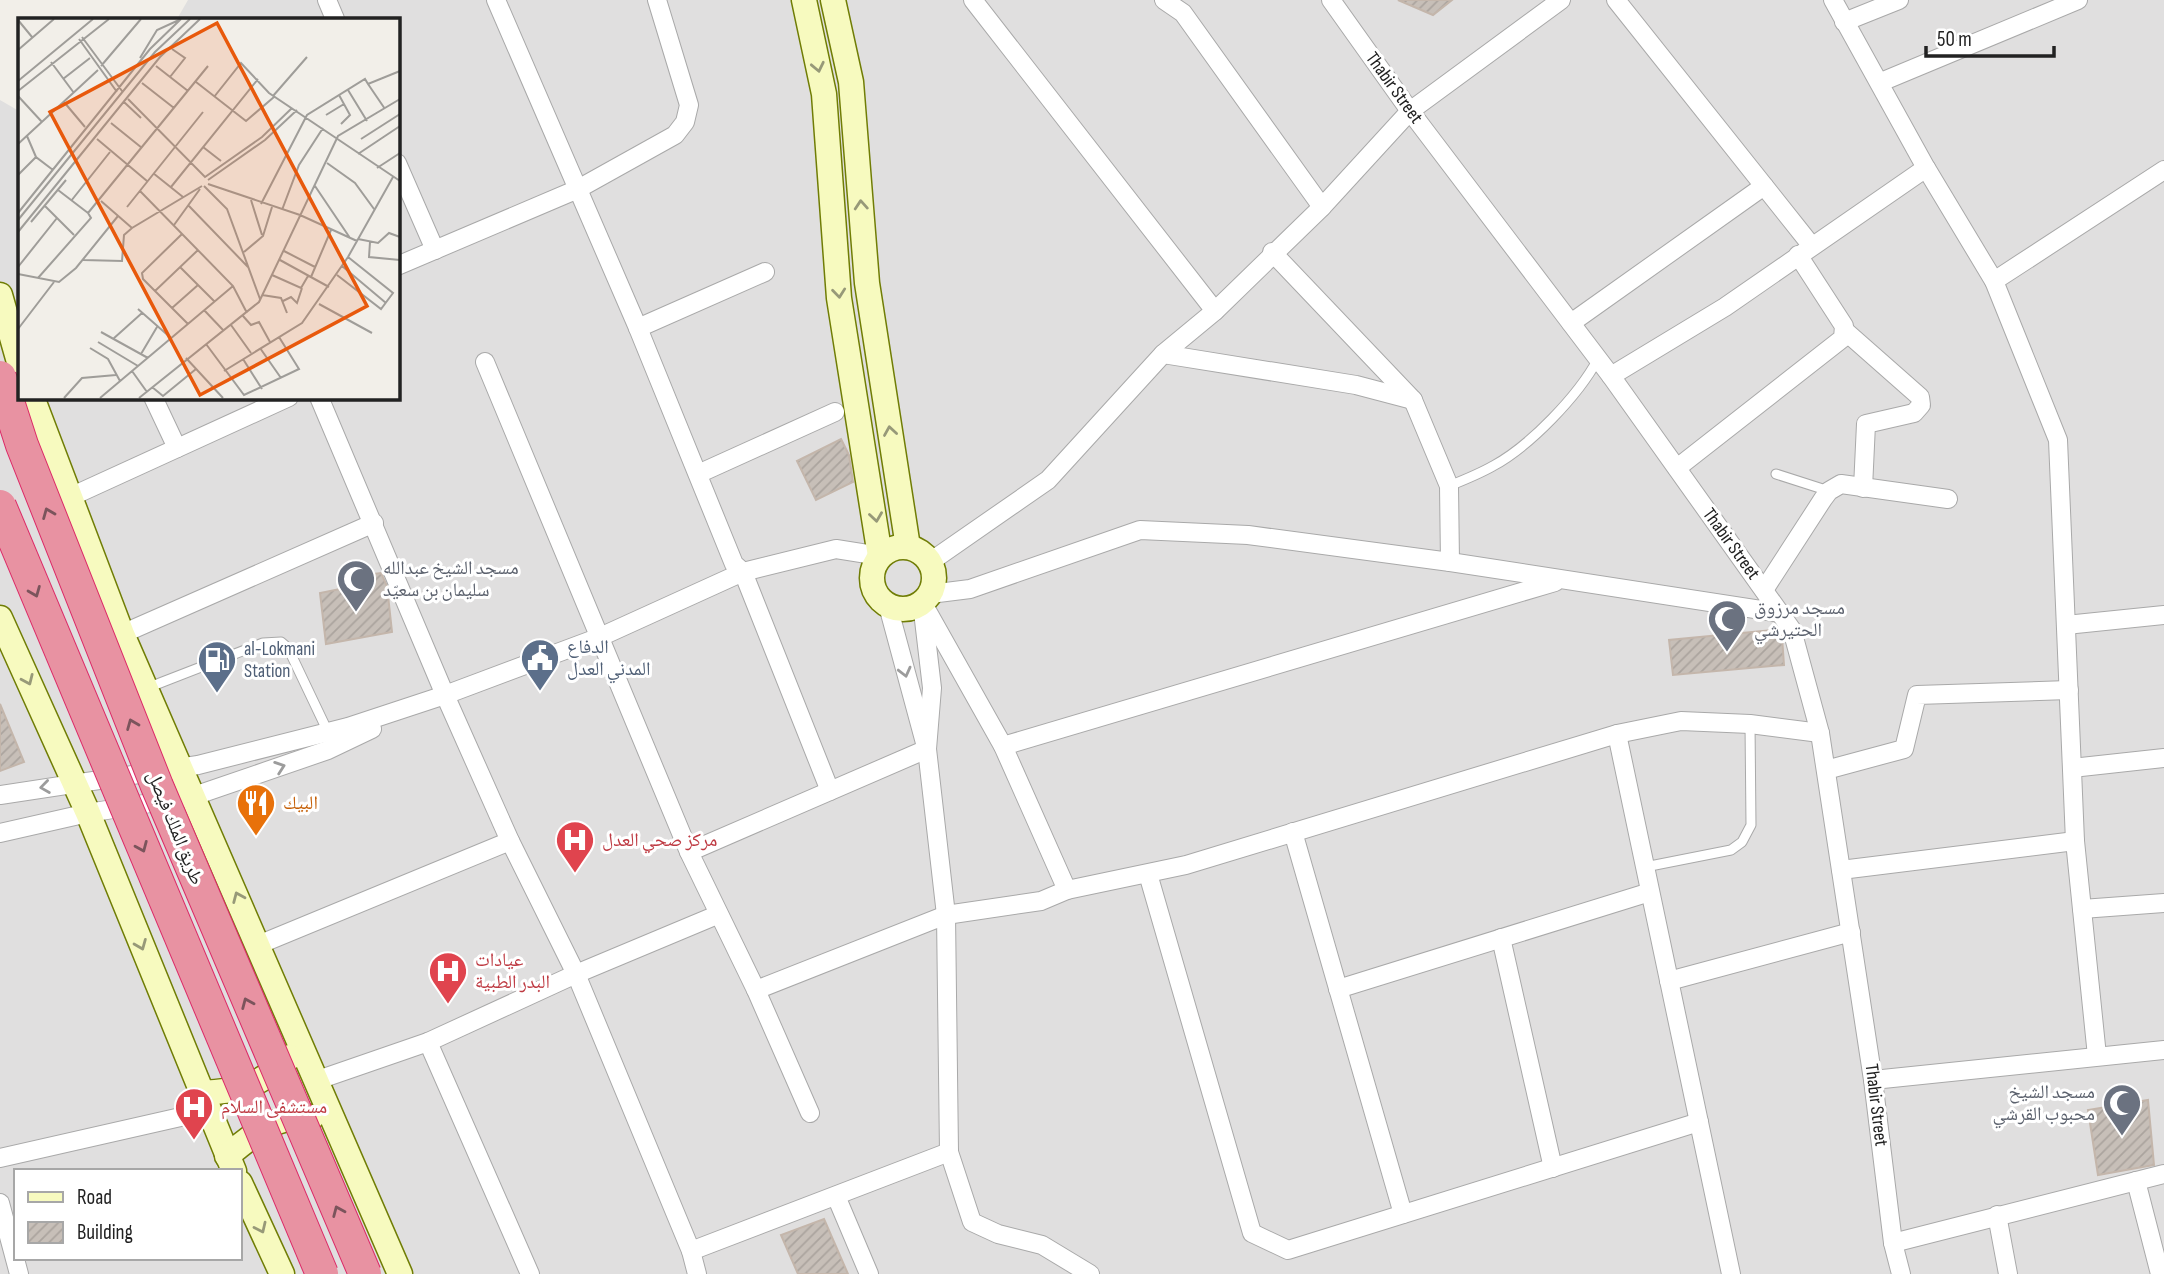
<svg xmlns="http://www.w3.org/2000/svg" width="2164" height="1274" viewBox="0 0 2164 1274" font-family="'Sofia Sans Condensed','Noto Naskh Arabic',sans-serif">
	<defs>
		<pattern id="building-hatch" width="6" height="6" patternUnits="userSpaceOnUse" patternTransform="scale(1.75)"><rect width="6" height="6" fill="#c7bfb8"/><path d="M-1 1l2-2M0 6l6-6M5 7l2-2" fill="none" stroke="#aba49e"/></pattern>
	</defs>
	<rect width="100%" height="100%" fill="#f2efe9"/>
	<path fill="#e0dfdf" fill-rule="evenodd" d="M188,0h1976v1274h-2164v-1174l19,11v286h378v-378h-220zM16,1171h224v87h-224z"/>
	<g fill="url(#building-hatch)" stroke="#c4b6ab" stroke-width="2">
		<polygon points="1398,0 1452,0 1433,15"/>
		<polygon points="841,439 849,455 853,482 816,500 797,461"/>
		<polygon points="381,573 387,586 392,632 326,644 320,593 350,587 347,577"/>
		<polygon points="1773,630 1782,637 1784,665 1673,675 1669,640"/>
		<polygon points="0,704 24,762 0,771"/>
		<polygon points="2148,1100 2154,1165 2098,1175 2088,1110"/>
		<polygon points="824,1219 848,1274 798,1274 781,1235"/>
	</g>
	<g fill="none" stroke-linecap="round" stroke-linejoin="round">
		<g stroke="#a9a9a9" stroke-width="11">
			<g id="lane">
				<polyline points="1776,474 1829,491"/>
				<path d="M1449,486c15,-6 30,-12 44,-20 37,-20 85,-70 105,-107"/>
				<polyline points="147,688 263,643 281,642 288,648 328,732"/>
				<polyline points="1645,867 1731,850 1742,842 1751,825 1750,724"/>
			</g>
		</g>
		<g stroke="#a9a9a9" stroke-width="20">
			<g id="street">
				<polyline points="327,0 335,19"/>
				<polyline points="496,0 638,328 734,564 743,572 830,791"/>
				<polyline points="973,0 1215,311"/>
				<polyline points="1164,0 1183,13 1322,207"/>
				<polyline points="1331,0 1410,111 1611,376 1792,630 1820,733 1873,1080 1893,1243 1901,1274"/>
				<polyline points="1616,0 1811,245"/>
				<polyline points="1833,0 1926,168 1994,281 2058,440 2075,841 2097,1056"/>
				<polyline points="1844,22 1899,0"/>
				<polyline points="1881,82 2078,0"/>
				<polyline points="397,163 435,250"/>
				<polyline points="1272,252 1413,400 1449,486 1450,562"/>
				<polyline points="397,266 578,189 675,135 685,122 689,105 657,0"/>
				<polyline points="1994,281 2164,170"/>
				<polyline points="1571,323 1764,186"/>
				<polyline points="638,328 765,272"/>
				<polyline points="1844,330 1920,397 1921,405 1914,413 1866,424 1863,488"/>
				<polyline points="1163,354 1356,385 1413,400"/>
				<polyline points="485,362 689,852 756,990 810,1113"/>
				<polyline points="1611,376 1725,307 1926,168"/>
				<polyline points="153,397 177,448"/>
				<polyline points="319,397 445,695 510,841 576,974 691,1251 697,1274"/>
				<polyline points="1677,468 1843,338 1844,326 1798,255"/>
				<polyline points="698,474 835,412"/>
				<polyline points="68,498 289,397"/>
				<polyline points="930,562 1048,480 1163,354 1215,311 1322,207 1410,111 1561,0"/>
				<polyline points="1764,590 1823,499 1829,491 1841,484 1948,499"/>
				<polyline points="930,594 970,589 1140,530 1248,535 1450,562 1781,613"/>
				<polyline points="922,603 932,688 927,749 946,915 949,1152 972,1222 998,1234 1042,1245 1090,1274"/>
				<polyline points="888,606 925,743"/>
				<polyline points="926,609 1003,746 1067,890"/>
				<polyline points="2066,625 2164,615"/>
				<polyline points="122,634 374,523"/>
				<polyline points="1617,734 1731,1274"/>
				<polyline points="1003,746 1555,582"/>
				<polyline points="2072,768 2164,758"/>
				<polyline points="1826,770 1904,749 1917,695 2069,690"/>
				<polyline points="0,795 198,765 348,727 445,695 600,637 743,572 836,549 880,556"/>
				<polyline points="1293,832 1403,1214"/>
				<polyline points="0,833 88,813 194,796 328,750 372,729"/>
				<polyline points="689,852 927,749"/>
				<polyline points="1841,870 2075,841"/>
				<polyline points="1148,874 1252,1233 1288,1250 1699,1122"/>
				<polyline points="2082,909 2164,903"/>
				<polyline points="1501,938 1553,1168"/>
				<polyline points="258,945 510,841"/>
				<polyline points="1669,981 1851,932"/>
				<polyline points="1338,989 1650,892"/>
				<polyline points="756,990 946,915 1041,901 1067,890 1186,865 1617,734 1681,721 1750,724 1820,733"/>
				<polyline points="428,1042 530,1274"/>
				<polyline points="1873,1080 2164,1050"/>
				<polyline points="315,1081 428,1042 576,974 717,915"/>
				<polyline points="0,1158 207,1111"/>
				<polyline points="2136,1181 2160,1274"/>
				<polyline points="836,1196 869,1274"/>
				<polyline points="0,1203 19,1274"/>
				<polyline points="1997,1215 2008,1274"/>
				<polyline points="1893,1243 2164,1174"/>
				<polyline points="691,1251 949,1152"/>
			</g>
		</g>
		<g stroke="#707d05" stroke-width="27">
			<g id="secondary">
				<polyline points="804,0 824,94 839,298 880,556"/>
				<polyline points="833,0 851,82 867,283 908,547"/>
				<polyline points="0,295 19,362"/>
				<polyline points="32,397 122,634 400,1274"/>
				<circle cx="903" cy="578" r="31"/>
				<polyline points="0,618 88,813 234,1171"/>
				<path d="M200,1093c43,-2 58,-6 90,-36"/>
				<path d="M227,1156c27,-22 49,-42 85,-39"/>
				<polyline points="240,1183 282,1274"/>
			</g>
		</g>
		<use href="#lane" stroke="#fff" stroke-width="9"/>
		<use href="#street" stroke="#fff" stroke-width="18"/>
		<use href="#secondary" stroke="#f7fabf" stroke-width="24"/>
		<g stroke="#dc2a67" stroke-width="34" stroke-linecap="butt">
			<g id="highway-bridge">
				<polyline points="0,377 22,445 157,786 365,1274"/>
				<polyline points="0,506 322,1274"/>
			</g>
		</g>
		<use href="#highway-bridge" stroke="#e892a2" stroke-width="32"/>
	</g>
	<defs><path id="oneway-chevron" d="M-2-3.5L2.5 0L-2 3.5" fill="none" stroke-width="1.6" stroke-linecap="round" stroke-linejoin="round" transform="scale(1.75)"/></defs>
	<g stroke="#979978">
		<use href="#oneway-chevron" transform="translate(818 67) rotate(78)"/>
		<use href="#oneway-chevron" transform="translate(861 205) rotate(-94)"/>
		<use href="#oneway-chevron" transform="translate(839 293) rotate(84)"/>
		<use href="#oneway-chevron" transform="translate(890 431) rotate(-99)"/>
		<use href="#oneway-chevron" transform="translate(876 517) rotate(82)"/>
		<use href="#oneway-chevron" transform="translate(28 680) rotate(66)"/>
		<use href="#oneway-chevron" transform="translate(238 897) rotate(-113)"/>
		<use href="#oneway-chevron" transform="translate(141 945) rotate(68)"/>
		<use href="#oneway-chevron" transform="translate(261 1228) rotate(65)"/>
	</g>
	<g stroke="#7b545c">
		<use href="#oneway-chevron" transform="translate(48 513) rotate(-112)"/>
		<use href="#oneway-chevron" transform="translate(35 592) rotate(68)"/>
		<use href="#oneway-chevron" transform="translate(132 724) rotate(-112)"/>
		<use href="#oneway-chevron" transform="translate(142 847) rotate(67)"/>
		<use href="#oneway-chevron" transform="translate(247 1003) rotate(-113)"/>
		<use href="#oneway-chevron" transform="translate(338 1211) rotate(-113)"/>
	</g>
	<g stroke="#9c9c9c">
		<use href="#oneway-chevron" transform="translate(905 672) rotate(76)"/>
		<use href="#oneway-chevron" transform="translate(280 767) rotate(-19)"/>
		<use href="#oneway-chevron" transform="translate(45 787) rotate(172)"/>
	</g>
	<defs>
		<g id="mosque-pin" transform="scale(2.0125)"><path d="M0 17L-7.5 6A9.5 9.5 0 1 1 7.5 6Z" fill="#6b7280" stroke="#fff"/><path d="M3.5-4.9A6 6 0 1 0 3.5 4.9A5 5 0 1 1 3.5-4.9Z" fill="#fff"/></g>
		<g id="civic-pin" transform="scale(2.0125)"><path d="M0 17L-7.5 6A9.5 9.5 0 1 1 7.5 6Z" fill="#5c6f8a" stroke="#fff"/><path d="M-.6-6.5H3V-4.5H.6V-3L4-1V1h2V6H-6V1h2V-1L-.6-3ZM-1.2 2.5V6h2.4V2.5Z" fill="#fff"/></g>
		<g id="fuel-pin" transform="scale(2.0125)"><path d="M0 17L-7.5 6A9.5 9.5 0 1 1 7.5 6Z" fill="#5c6f8a" stroke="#fff"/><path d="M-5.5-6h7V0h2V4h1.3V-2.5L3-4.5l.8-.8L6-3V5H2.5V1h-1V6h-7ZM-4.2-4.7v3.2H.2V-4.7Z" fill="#fff"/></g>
		<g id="restaurant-pin" transform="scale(2.0125)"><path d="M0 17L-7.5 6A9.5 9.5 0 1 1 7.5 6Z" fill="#e8710a" stroke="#fff"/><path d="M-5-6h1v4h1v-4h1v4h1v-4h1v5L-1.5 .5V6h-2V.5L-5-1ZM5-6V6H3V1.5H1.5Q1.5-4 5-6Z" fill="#fff"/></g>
		<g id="hospital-pin" transform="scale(2.0125)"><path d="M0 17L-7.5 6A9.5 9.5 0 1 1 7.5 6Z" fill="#e0444e" stroke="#fff"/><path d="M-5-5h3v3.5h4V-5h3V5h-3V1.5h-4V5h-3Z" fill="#fff"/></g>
	</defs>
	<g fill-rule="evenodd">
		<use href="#mosque-pin" x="356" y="579"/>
		<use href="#mosque-pin" x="1727" y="619"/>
		<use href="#civic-pin" x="540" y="658"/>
		<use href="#fuel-pin" x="217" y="660"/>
		<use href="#restaurant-pin" x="256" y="803"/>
		<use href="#hospital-pin" x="575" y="840"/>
		<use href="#hospital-pin" x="448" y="971"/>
		<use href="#mosque-pin" x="2122" y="1103"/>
		<use href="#hospital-pin" x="194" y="1107"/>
	</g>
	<g text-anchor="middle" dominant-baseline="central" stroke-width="6" stroke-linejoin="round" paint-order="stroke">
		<g font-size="19" fill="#222" stroke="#fff">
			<text transform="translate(1394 88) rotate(54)">Thabir Street</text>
			<text transform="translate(1731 544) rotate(54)">Thabir Street</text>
			<text transform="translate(175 828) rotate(68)">طريق الملك فيصل</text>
			<text transform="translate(1876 1105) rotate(83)">Thabir Street</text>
		</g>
		<g font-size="19" fill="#5b616d" stroke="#fff" text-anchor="start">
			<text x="383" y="568">مسجد الشيخ عبدالله<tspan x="383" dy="22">سليمان بن سعيّد</tspan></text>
			<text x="1754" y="608">مسجد مرزوق<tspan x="1754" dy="22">الحتيرشي</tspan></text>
			<text x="2095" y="1092" text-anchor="end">مسجد الشيخ<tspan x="2095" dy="22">محبوب القرشي</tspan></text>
		</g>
		<g font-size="19" fill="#4e5e75" stroke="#fff" text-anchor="start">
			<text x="567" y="647">الدفاع<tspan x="567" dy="22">المدني العدل</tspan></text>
			<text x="244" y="649">al-Lokmani<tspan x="244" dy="22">Station</tspan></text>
		</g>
		<g font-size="19" fill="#c56008" stroke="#fff" text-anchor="start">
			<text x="283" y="803">البيك</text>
		</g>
		<g font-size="19" fill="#be3a42" stroke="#fff" text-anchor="start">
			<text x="602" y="840">مركز صحي العدل</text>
			<text x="475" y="960">عيادات<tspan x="475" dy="22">البدر الطبية</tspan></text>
			<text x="221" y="1107">مستشفى السلام</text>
		</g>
	</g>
	<g transform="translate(18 18)">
		<rect width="382" height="382" fill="#f2efe9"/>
		<path fill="none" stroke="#9f9d99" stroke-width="2" d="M0,2l14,17M64,19l40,54M61,21l38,53M0,32l36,-31M122,40l17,-28 22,-10M33,44l23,31M83,48l40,-47M138,48l32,25M152,59l15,-19 -13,-9M45,61l27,-21M0,63l75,-62M178,64l50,39 28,-24M124,65l32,25M350,66l17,25M330,72l19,31M0,73l91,-72M321,77l11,20 -9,9M0,78l24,26M255,78l34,-39M196,79l27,-34 28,30 131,88M110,81l77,78 57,-40 30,-29M46,84l21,25M106,84l17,16M308,97l18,-11M93,105l31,25M9,118l9,21 17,13M79,121l50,42M343,121l39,-25M0,126l80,-74M185,129l18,14M340,136l42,-28M309,145l28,20 19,26M359,150l23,-15M135,155l30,24M0,157l18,-18M190,162l57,-40 32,-30M190,166l92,31 57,26M186,168l23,23 33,90M297,168l35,52M153,169l87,-108M40,172l30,23M122,173l93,95 14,27M233,182l11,35M53,183l39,-49M83,183l31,27M243,186l46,-89 58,-36 3,5 32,-13M27,188l29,29M171,188l59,61M109,189l76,-95M264,192l17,-45 24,-37M0,195l132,-164 31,-30M70,195l120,-147M0,202l137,-168 35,-33M13,204l35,-42M156,207l26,-36M0,214l142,-175 40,-38M164,216l-40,39 1,6 45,45M340,221l20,4 11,-10 11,4M352,224l-1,15 31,3M266,233l31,16M226,234l19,-16 9,-29M65,242l39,1 2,-26 8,-7 70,-42M262,242l49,27M324,248l44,37M0,249l39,-49M162,249l34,34M0,256l41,8 17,-14 42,-52M254,257l29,13 7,-12M319,257l44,34 12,-16 -45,-36M293,259l20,-47M20,260l53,-60 -3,-5M137,273l43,-41M244,277l19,3 6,15M265,283l8,-4 6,6 5,-15M301,286l53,29M154,290l26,-23M120,291l33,29M186,292l19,20M225,298l8,9 8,-3 11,20M213,307l20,28M0,311l36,-47M83,314l47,26M95,321l29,-26M80,324l40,24M188,326l38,51 55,-26 -20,-32M72,330l18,11 12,22M242,330l21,30M123,336l16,-27M168,340l37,40M225,341l19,30M114,353l15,21M206,353l78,-48 46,-66 45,-80M134,369l11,9 33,-27M46,380l18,-20 34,-3M82,380l133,-112M121,380l120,-96 79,-166 62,-37"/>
		<path fill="#e8590c" fill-opacity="0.15" stroke="#e8590c" stroke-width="3.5" d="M199,5l150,283 -167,89 -150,-283z"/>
		<rect width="382" height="382" fill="none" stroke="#222" stroke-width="3.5"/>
	</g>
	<rect x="14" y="1169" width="228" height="91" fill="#ffffff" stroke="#a7a7a7" stroke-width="2"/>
	<rect x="28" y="1192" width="35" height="10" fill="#f7fabf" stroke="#a7a7a7" stroke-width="2"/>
	<text x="77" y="1204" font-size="21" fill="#222222">Road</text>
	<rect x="28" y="1222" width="35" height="21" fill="url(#building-hatch)" stroke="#a7a7a7" stroke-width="2"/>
	<text x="77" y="1239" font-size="21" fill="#222222">Building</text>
	<path d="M1926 46v10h128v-10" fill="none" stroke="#222222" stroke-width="3.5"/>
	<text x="1937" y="46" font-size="21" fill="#222222" stroke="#ffffff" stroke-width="5" paint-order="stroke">50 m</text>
</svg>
